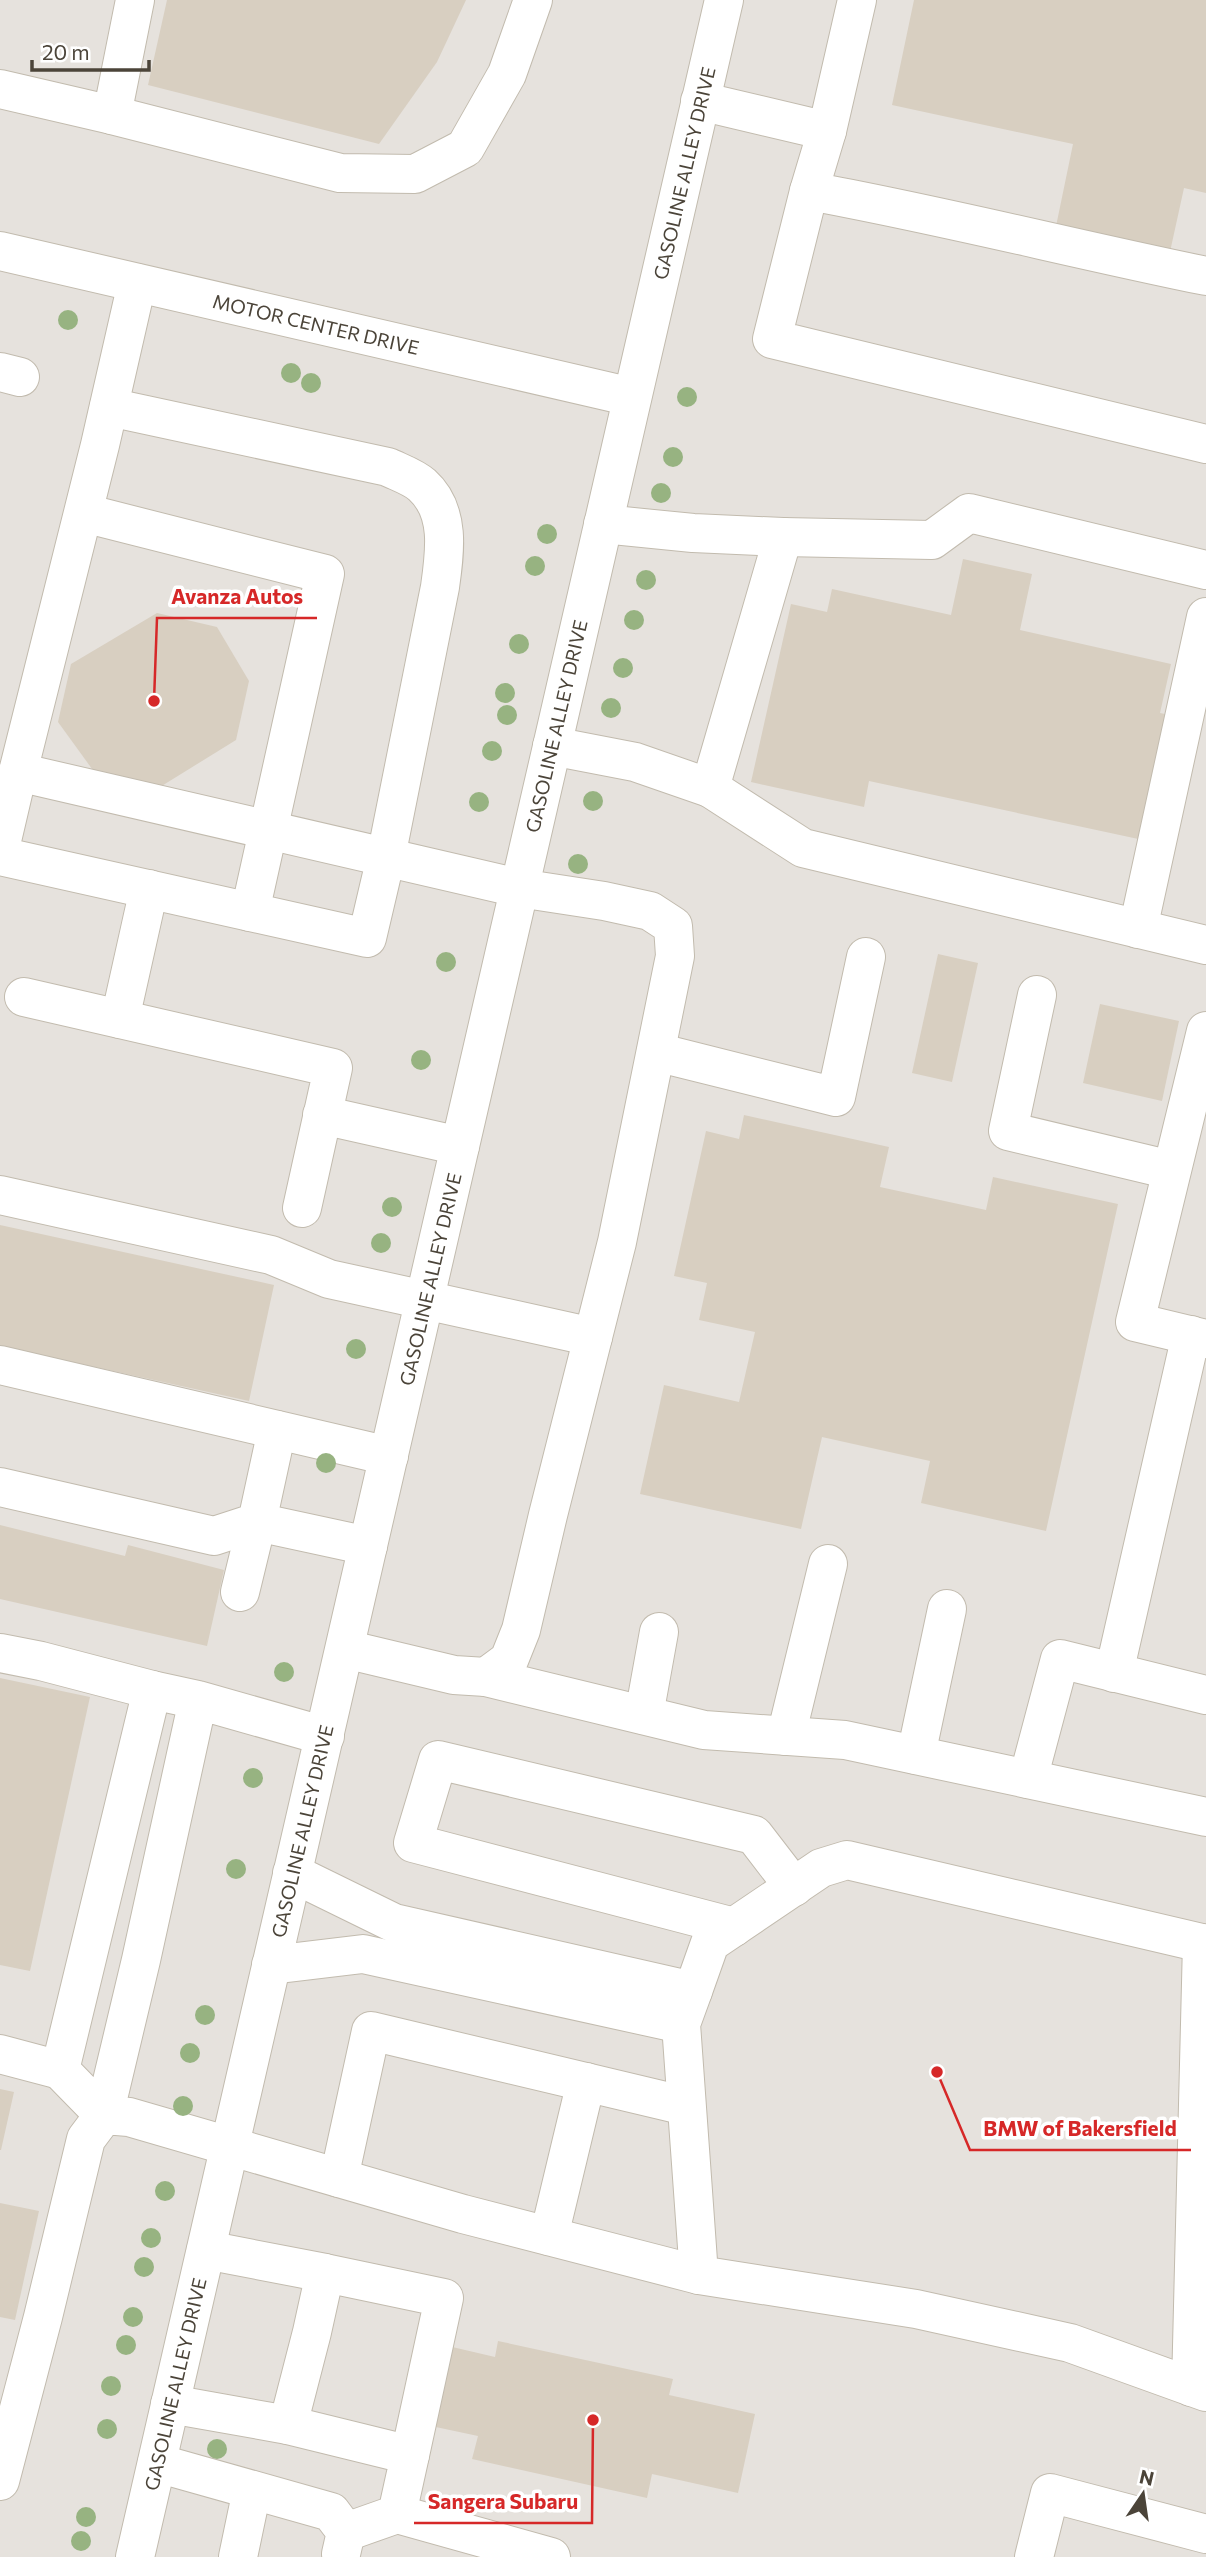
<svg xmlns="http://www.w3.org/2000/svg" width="1206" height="2557" viewBox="0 0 1206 2557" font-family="Commissioner,sans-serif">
	<rect width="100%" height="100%" fill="#f6f3ec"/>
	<rect fill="#e6e2dd" x="0" y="0" width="1206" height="2557"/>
	<g fill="#d8cfc1">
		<polygon points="167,0 466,0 437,62 379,144 148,85"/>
		<polygon points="914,0 1206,0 1206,193 1184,188 1168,261 1054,236 1073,144 892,105"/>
		<polygon points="963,559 1032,574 1020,630 1171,664 1160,713 1170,715 1143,840 869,781 864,807 751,782 791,604 827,612 832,589 951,615"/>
		<polygon points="157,613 217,627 249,681 236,740 160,787 95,773 58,722 71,664"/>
		<polygon points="938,954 978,963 952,1082 912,1073"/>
		<polygon points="1100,1004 1179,1021 1162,1101 1083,1083"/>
		<polygon points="744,1115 889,1147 880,1187 986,1210 993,1177 1118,1204 1046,1531 921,1503 930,1461 822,1437 801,1529 640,1494 664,1385 739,1402 755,1332 699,1320 707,1283 674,1276 706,1131 739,1139"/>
		<polygon points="0,1225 274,1285 249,1401 0,1346"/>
		<polygon points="0,1525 125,1556 128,1545 224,1570 207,1646 0,1599"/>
		<polygon points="0,1678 90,1697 30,1971 0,1965"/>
		<polygon points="0,2089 14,2092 1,2150 0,2150"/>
		<polygon points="0,2203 39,2211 15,2320 0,2317"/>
		<polygon points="498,2341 673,2379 669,2395 755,2414 738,2493 652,2474 647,2498 472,2459 478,2436 431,2426 448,2346 495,2357"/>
	</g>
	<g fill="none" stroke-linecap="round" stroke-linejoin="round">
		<g stroke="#c2bbae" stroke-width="40">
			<g id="minor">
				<polyline points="0,89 112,115 135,0"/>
				<polyline points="700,101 827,131 857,0"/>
				<polyline points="112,115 340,173 415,174 465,148 507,74 533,0"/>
				<polyline points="827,131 809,191 772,339 1206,444"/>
				<path d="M809,191c133,24 264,58 397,85"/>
				<polyline points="0,251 632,397"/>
				<polyline points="137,283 100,445 18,772 519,888 604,901 650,911 673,926 675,956 617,1242 548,1515 521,1630 509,1660 486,1677 454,1675 345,1649"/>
				<polyline points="0,372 20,377"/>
				<polyline points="84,513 325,574 250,912"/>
				<polyline points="783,537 932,540 969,513 1206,570"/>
				<polyline points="552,746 635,762 710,788 783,537 693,533 603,524"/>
				<polyline points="710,788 803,848 1206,945"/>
				<polyline points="0,849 18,772"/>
				<path d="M0,856l367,82 19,-81 54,-270c5,-35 11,-76 -18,-102 -9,-8 -24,-13 -34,-18l-279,-60"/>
				<polyline points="1138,929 1206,617"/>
				<polyline points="1037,995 1008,1131 1171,1170"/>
				<polyline points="24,997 333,1068 302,1208"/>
				<polyline points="120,1019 149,889"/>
				<polyline points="1206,1031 1135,1322 1206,1339"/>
				<polyline points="656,1052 836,1097 866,957"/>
				<polyline points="322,1115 460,1146"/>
				<polyline points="0,1195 271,1255 329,1279 593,1337"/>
				<polyline points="0,1365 389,1456"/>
				<polyline points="0,1487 214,1536 257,1522 277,1430"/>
				<polyline points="240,1592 257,1522 368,1546"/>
				<polyline points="0,1653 41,1661 152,1690"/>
				<polyline points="1114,1673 1191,1335"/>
				<polyline points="486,1677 704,1730 845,1740 1206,1817"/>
				<polyline points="198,1700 152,1690 60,2070 104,2115 141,1960 198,1700 325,1736"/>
				<polyline points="644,1715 659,1632"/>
				<polyline points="786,1736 828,1564"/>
				<polyline points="916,1755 947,1609"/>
				<polyline points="1028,1779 1060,1659 1206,1695"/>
				<polyline points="292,1873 394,1923 693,1991 710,1943 821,1868 847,1860 1206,1944"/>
				<polyline points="734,1927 413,1843 438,1760 754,1835 794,1887"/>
				<polyline points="271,1965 363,1954 681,2024"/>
				<polyline points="693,1991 681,2024 699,2275 916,2309 1070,2343 1206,2392"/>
				<polyline points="0,2054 60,2070"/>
				<polyline points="339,2178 371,2031 686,2106"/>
				<polyline points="549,2236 586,2082"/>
				<polyline points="325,2273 444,2298 410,2455"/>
				<polyline points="1191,2387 1202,1943"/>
				<polyline points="170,2404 288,2425 312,2332 325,2273 206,2250"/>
				<polyline points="288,2425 410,2455 397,2514 346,2532"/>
				<polyline points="157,2463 331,2512 346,2532 341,2554"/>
				<polyline points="0,2481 43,2317 86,2139 104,2115 129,2117 463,2214 699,2275"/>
				<polyline points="397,2514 551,2557"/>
				<polyline points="135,2557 724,0"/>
				<polyline points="238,2557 252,2490"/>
				<polyline points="1034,2557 1050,2493 1206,2534"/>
			</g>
		</g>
		<use href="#minor" stroke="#fff" stroke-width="38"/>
	</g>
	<g fill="#97b381">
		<circle cx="68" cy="320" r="10"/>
		<circle cx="291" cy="373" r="10"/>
		<circle cx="311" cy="383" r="10"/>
		<circle cx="687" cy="397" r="10"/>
		<circle cx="673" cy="457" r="10"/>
		<circle cx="661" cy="493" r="10"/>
		<circle cx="547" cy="534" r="10"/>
		<circle cx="535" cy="566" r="10"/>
		<circle cx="646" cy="580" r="10"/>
		<circle cx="634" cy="620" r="10"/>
		<circle cx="519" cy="644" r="10"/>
		<circle cx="623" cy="668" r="10"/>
		<circle cx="505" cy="693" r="10"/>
		<circle cx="611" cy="708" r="10"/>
		<circle cx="507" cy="715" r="10"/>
		<circle cx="492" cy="751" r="10"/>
		<circle cx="593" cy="801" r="10"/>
		<circle cx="479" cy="802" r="10"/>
		<circle cx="578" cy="864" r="10"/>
		<circle cx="446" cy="962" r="10"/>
		<circle cx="421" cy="1060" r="10"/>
		<circle cx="392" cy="1207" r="10"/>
		<circle cx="381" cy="1243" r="10"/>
		<circle cx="356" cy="1349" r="10"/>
		<circle cx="326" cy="1463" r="10"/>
		<circle cx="284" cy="1672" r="10"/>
		<circle cx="253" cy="1778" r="10"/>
		<circle cx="236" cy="1869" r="10"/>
		<circle cx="205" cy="2015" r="10"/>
		<circle cx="190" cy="2053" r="10"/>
		<circle cx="183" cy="2106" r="10"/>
		<circle cx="165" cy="2191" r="10"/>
		<circle cx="151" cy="2238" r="10"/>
		<circle cx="144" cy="2267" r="10"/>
		<circle cx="133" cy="2317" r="10"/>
		<circle cx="126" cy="2345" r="10"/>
		<circle cx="111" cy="2386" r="10"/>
		<circle cx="107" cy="2429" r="10"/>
		<circle cx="217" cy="2449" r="10"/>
		<circle cx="86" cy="2517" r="10"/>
		<circle cx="81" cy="2541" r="10"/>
	</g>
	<g text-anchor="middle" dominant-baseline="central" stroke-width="7" stroke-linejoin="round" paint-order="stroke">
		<g font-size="19" fill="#4b4439" stroke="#fff">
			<text transform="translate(684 173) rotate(-77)">GASOLINE ALLEY DRIVE</text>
			<text transform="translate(316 324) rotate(13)">MOTOR CENTER DRIVE</text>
			<text transform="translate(556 726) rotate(-77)">GASOLINE ALLEY DRIVE</text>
			<text transform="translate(430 1279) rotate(-77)">GASOLINE ALLEY DRIVE</text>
			<text transform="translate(302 1831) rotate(-77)">GASOLINE ALLEY DRIVE</text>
			<text transform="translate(175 2384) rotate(-77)">GASOLINE ALLEY DRIVE</text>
		</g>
	</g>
	<path fill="none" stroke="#d62828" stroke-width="2.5" d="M154 701L157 618H317M937 2072L970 2150H1191M593 2420L592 2523H414"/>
	<g fill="#d62828" stroke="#fff" stroke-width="2.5">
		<circle cx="154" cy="701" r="7"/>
		<circle cx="937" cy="2072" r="7"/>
		<circle cx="593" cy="2420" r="7"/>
	</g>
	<g font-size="21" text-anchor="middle" font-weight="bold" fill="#d62828" stroke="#fff" stroke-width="7" stroke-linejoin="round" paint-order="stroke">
		<text x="237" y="604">Avanza Autos</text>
		<text x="1080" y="2136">BMW of Bakersfield</text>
		<text x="503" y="2509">Sangera Subaru</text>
	</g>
	<g transform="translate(1143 2494) rotate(13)" stroke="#ffffff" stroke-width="5" paint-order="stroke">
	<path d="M0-5L12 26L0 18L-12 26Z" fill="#4b4439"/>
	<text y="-10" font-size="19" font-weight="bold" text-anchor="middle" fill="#4b4439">N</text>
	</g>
	<path d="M32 60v10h117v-10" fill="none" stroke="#4b4439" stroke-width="3.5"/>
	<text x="42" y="60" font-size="21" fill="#4b4439" stroke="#ffffff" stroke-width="5" paint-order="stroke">20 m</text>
</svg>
